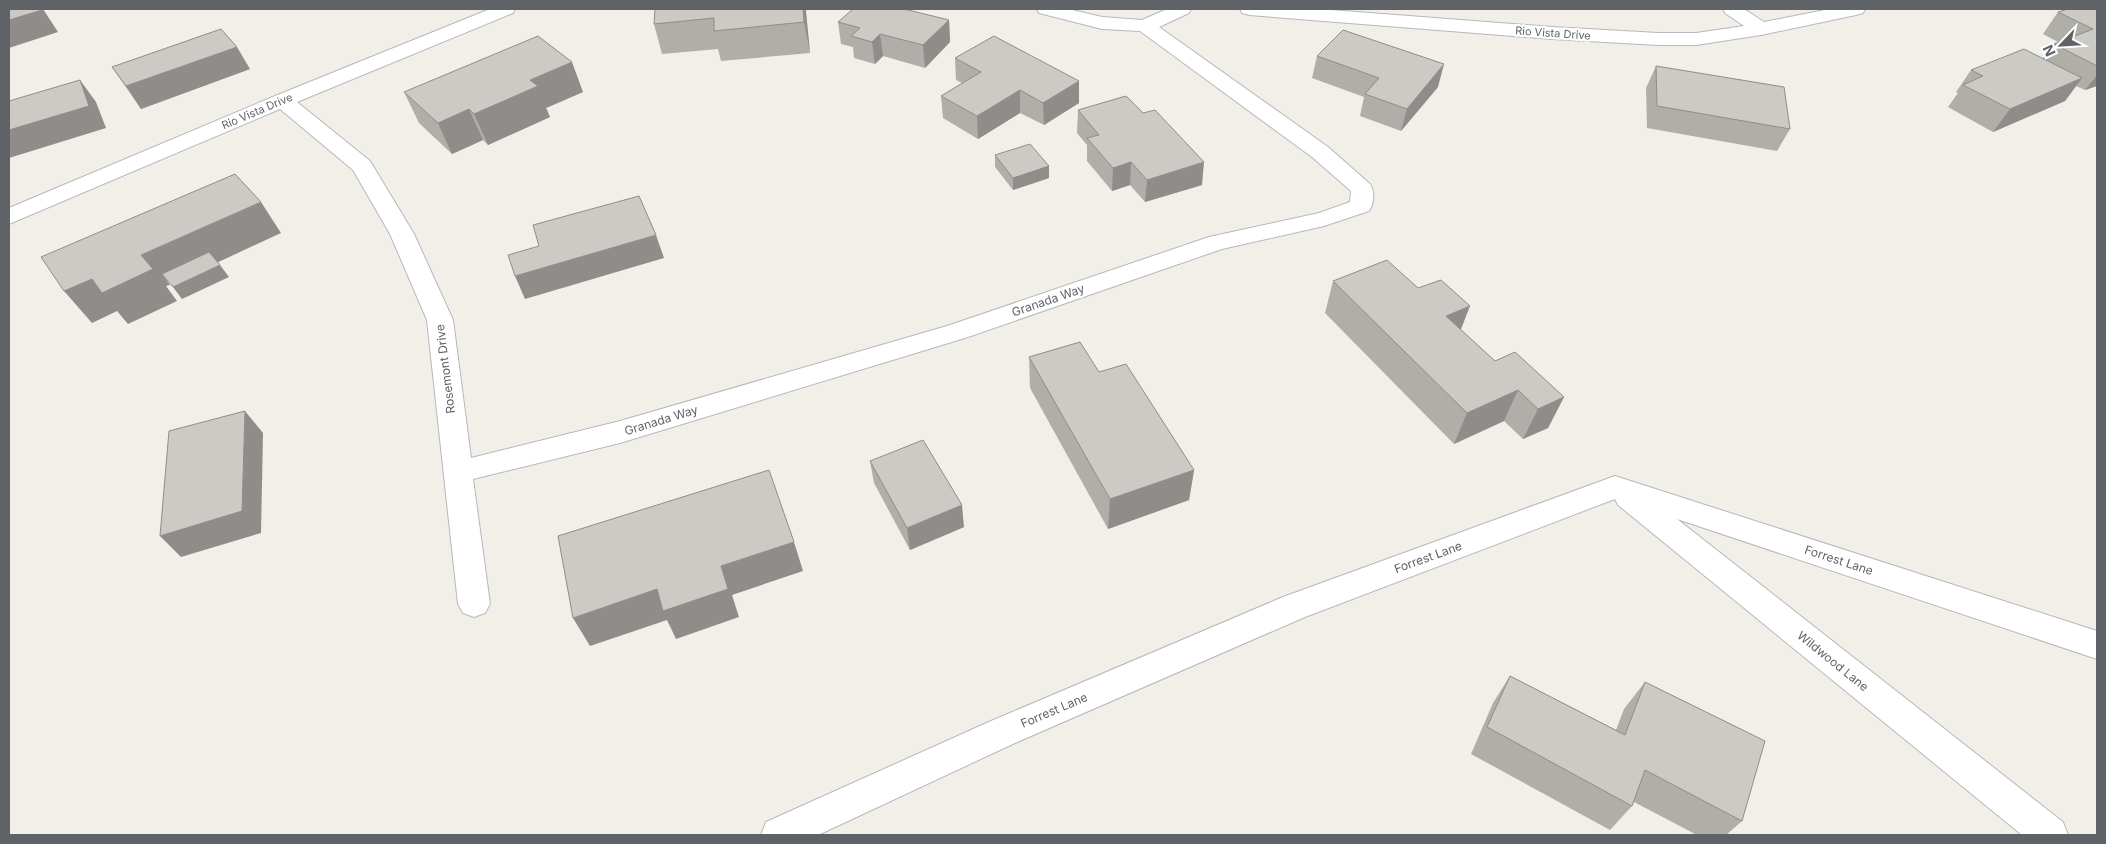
<svg xmlns="http://www.w3.org/2000/svg" width="2106" height="844" viewBox="0 0 2106 844" font-family="Inter,sans-serif">
	<rect width="100%" height="100%" fill="#f1efe8"/>
	<g fill="none" stroke-linecap="round" stroke-linejoin="round">
		<g stroke="#b5b8bc" stroke-width="2">
			<g id="minor">
				<path d="M490,9h25l-2,4 -216,89 73,59 44,73 39,86 18,138 149,-37 327,-95 262,-89 110,-24 31,-11 1,-11 -39,-34 -172,-126 -38,-2 -63,-16 -2,-4h31l34,8 40,3 25,-11h24l-2,4 -30,14 169,120 42,37c5,8 4,20 -1,27l-45,15 -102,23 -257,89 -345,105 -147,36 17,125 -5,9 -11,4 -11,-4 -5,-9 -31,-284 -37,-86 -37,-64 -73,-61 -271,115v-16l266,-112z"/>
				<polygon points="1240,9 1318,9 1552,27 1658,33 1696,33 1744,26 1725,13 1723,9 1744,9 1764,22 1830,9 1865,9 1863,13 1856,15 1761,35 1696,45 1658,45 1552,39 1249,15 1242,13"/>
				<polygon points="1615,476 2097,631 2097,659 1677,519 2063,822 2068,835 2022,835 1618,505 1615,499 1305,617 1015,743 818,835 761,835 766,822 991,721 1283,597"/>
			</g>
		</g>
		<use href="#minor" fill="#fff" fill-rule="evenodd"/>
	</g>
	<g fill="#afaea9">
		<polygon points="655,9 806,12 810,53 721,61 718,49 662,54 654,24"/>
		<polygon points="2097,9 2097,86 2085,90 2076,86 2065,101 1993,132 1948,107 1958,93 1956,92 1971,70 2043,58 2054,44 2058,42 2043,34 2058,12"/>
		<polygon points="949,20 950,42 925,68 883,56 875,64 854,58 853,47 841,44 838,22"/>
		<polygon points="1317,56 1438,87 1401,131 1360,116 1364,97 1312,78"/>
		<polygon points="955,58 1079,103 1044,125 1020,113 978,139 943,118 941,96 962,83 956,80"/>
		<polygon points="1656,66 1790,129 1777,151 1647,128 1646,88"/>
		<polygon points="112,67 250,69 141,109"/>
		<polygon points="404,92 583,92 546,108 550,117 488,145 483,140 452,154 419,123"/>
		<polygon points="1078,110 1202,185 1145,202 1130,185 1112,191 1087,161 1087,145 1077,133"/>
		<polygon points="995,155 1049,166 1049,178 1013,190 995,167"/>
		<polygon points="1333,281 1461,330 1495,361 1564,397 1548,428 1523,439 1504,421 1454,444 1325,313"/>
		<polygon points="1029,357 1099,372 1194,470 1189,500 1108,529 1030,388"/>
		<polygon points="870,461 964,527 910,550 874,483"/>
		<polygon points="1510,676 1616,730 1624,709 1645,682 1742,821 1726,835 1697,835 1634,802 1632,806 1610,830 1471,754 1493,703"/>
	</g>
	<g fill="#8f8d8a">
		<polygon points="41,9 43,9 58,32 9,48 9,20"/>
		<polygon points="803,9 806,9 806,12 810,53 804,22"/>
		<polygon points="949,20 950,42 925,68 923,45"/>
		<polygon points="880,34 883,56 875,64 872,42"/>
		<polygon points="237,47 250,69 141,109 126,86"/>
		<polygon points="572,62 583,92 546,108 550,117 488,145 474,114 530,80"/>
		<polygon points="1444,64 1438,87 1401,131 1407,109"/>
		<polygon points="2097,75 2097,86 2085,90"/>
		<polygon points="2082,78 2065,101 1993,132 2010,109"/>
		<polygon points="80,80 96,102 106,128 9,158 9,130"/>
		<polygon points="1079,81 1079,103 1044,125 1043,103"/>
		<polygon points="1020,90 1020,113 978,139 977,116"/>
		<polygon points="469,109 483,140 452,154 438,123"/>
		<polygon points="1131,162 1130,185 1112,191 1113,168"/>
		<polygon points="1204,162 1202,185 1145,202 1147,180"/>
		<polygon points="1049,166 1049,178 1013,190 1013,178"/>
		<polygon points="261,202 281,233 171,284 162,274 170,285 166,286 177,301 128,324 117,311 92,323 64,291 141,255"/>
		<polygon points="656,235 664,258 525,299 515,276"/>
		<polygon points="220,265 229,277 182,299 173,287"/>
		<polygon points="1470,306 1458,337 1446,316"/>
		<polygon points="1518,390 1504,421 1454,444 1467,413"/>
		<polygon points="1564,397 1548,428 1523,439 1538,409"/>
		<polygon points="245,411 263,433 261,533 181,557 160,536"/>
		<polygon points="1194,470 1189,500 1108,529 1110,499"/>
		<polygon points="962,505 964,527 910,550 907,528"/>
		<polygon points="794,542 803,571 732,595 739,617 676,639 667,620 590,646 573,618 657,589 721,566"/>
	</g>
	<g fill="#cccac5" stroke="#8f8d8a">
		<polygon points="9,9 41,9 42,10 9,20"/>
		<polygon points="655,9 803,9 804,22 714,31 714,18 654,24"/>
		<polygon points="853,9 904,9 949,20 923,45 880,34 872,42 851,36 860,28 838,22"/>
		<polygon points="2068,9 2097,9 2097,66 2054,44 2093,29 2058,12"/>
		<polygon points="221,29 237,47 126,86 112,67"/>
		<polygon points="1343,30 1444,64 1407,109 1365,94 1379,78 1317,56"/>
		<polygon points="538,36 572,62 530,80 538,86 474,114 469,109 438,123 404,92"/>
		<polygon points="994,36 1079,81 1043,103 1020,90 977,116 941,96 981,72 955,58"/>
		<polygon points="2024,49 2082,78 2010,109 1963,85 1983,76 1971,70"/>
		<polygon points="1656,66 1784,87 1790,129 1657,106"/>
		<polygon points="80,80 89,106 9,130 9,101"/>
		<polygon points="1126,96 1143,113 1155,110 1204,162 1147,180 1131,162 1113,168 1087,138 1099,135 1078,110"/>
		<polygon points="1030,144 1049,166 1013,178 995,155"/>
		<polygon points="235,174 261,202 141,255 153,269 102,293 92,279 64,291 41,257"/>
		<polygon points="639,196 656,235 515,276 508,255 539,246 533,225"/>
		<polygon points="209,252 220,265 173,287 162,274"/>
		<polygon points="1387,260 1418,288 1441,280 1470,306 1446,316 1495,361 1515,352 1564,397 1538,409 1518,390 1467,413 1333,281"/>
		<polygon points="1080,342 1099,372 1126,364 1194,470 1110,499 1029,357"/>
		<polygon points="245,411 242,511 160,536 169,431"/>
		<polygon points="923,440 962,505 907,528 870,461"/>
		<polygon points="769,470 794,542 721,566 728,589 663,611 657,589 573,618 558,536"/>
		<polygon points="1510,676 1625,735 1645,682 1765,741 1742,821 1645,770 1632,806 1487,727"/>
	</g>
	<g text-anchor="middle" dominant-baseline="central" stroke-width="4.5" stroke-linejoin="round" paint-order="stroke">
		<g font-size="11" fill="#5f6368" stroke="#fff">
			<text transform="translate(1553 33) rotate(4)">Rio Vista Drive</text>
			<text transform="translate(257 111) rotate(-23)">Rio Vista Drive</text>
		</g>
		<g font-size="12" fill="#5f6368" stroke="#fff">
			<text transform="translate(1048 300) rotate(-19)">Granada Way</text>
			<text transform="translate(445 369) rotate(-97)">Rosemont Drive</text>
			<text transform="translate(661 420) rotate(-17)">Granada Way</text>
			<text transform="translate(1428 557) rotate(-20)">Forrest Lane</text>
			<text transform="translate(1839 560) rotate(18)">Forrest Lane</text>
			<text transform="translate(1833 661) rotate(39)">Wildwood Lane</text>
			<text transform="translate(1054 710) rotate(-23)">Forrest Lane</text>
		</g>
	</g>
	<rect width="2106" height="844" fill="none" stroke="#5f6368" stroke-width="20"/>
	<g transform="translate(2061 45) rotate(245)" stroke="#ffffff" stroke-width="4" paint-order="stroke">
	<path d="M0-4L9 19L0 12L-9 19Z" fill="#5f6368"/>
	<text y="-8" font-size="14" font-weight="bold" text-anchor="middle" fill="#5f6368">N</text>
	</g>
</svg>
